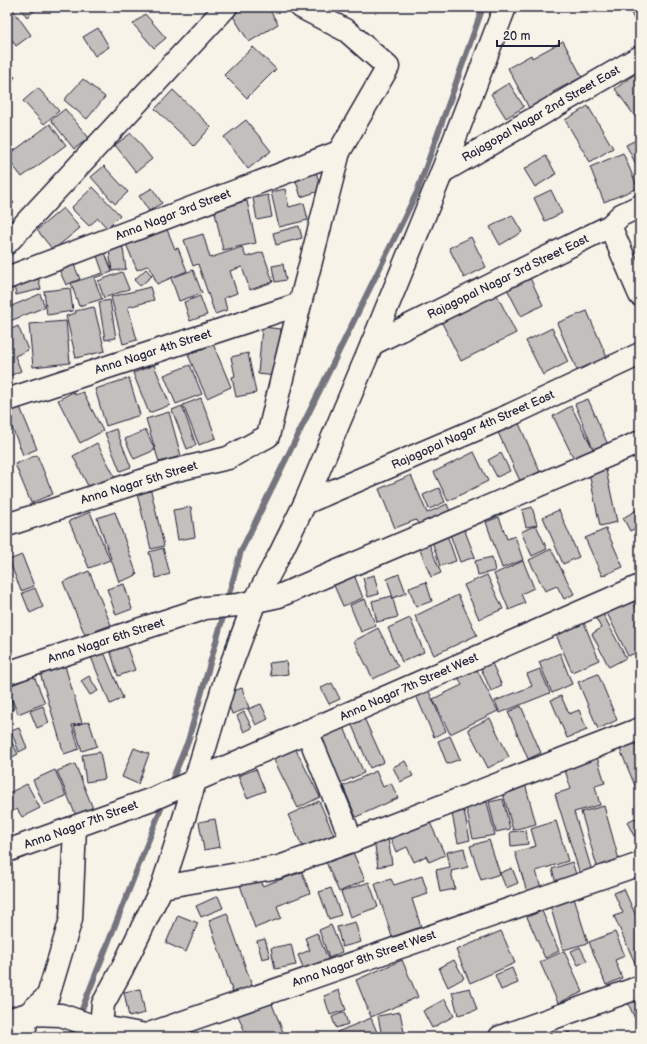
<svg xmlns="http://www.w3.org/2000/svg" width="647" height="1044" viewBox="0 0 647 1044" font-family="'Balsamiq Sans',sans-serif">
	<rect width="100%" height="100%" fill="#f7f3e8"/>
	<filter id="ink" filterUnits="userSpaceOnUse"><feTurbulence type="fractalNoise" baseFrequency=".025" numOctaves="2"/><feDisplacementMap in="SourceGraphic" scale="8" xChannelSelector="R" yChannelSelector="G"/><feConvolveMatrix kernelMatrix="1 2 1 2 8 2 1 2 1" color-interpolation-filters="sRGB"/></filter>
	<g filter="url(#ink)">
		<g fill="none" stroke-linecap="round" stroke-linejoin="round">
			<g stroke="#76747f" stroke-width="6">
				<polyline points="227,601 241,551 417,192 483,7"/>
				<polyline points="170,785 188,741 225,610"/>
				<polyline points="71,1037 164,801"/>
			</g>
		</g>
		<g fill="#c2bfbd" stroke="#22223b">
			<polygon points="7,7 11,7 31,35 16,46 7,33"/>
			<polygon points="19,7 39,7 27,17"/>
			<polygon points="233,7 268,7 278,24 249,42 229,10"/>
			<polygon points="628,7 640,7 640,31"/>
			<polygon points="145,14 166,38 154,48 133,24"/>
			<polygon points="98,28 109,47 95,56 83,37"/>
			<polygon points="563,41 582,77 553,92 554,94 529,108 508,68 531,55 532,58"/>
			<polygon points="253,47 276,69 247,98 224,75"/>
			<polygon points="7,71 15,77 7,88"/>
			<polygon points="636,73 640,78 640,121 639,122 615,89"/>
			<polygon points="83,79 105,97 87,119 64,100"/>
			<polygon points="509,83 524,107 506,118 491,94"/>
			<polygon points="38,88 59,111 44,124 23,101"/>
			<polygon points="173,90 211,127 194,146 155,109"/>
			<polygon points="588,106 613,148 590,162 565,120"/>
			<polygon points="65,109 89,138 74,149 51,120"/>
			<polygon points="246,120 271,151 248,169 224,137"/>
			<polygon points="50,124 66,145 22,177 7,158 7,156"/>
			<polygon points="131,133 152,159 136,172 115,145"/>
			<polygon points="640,138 640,172 626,145"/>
			<polygon points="623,153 638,188 604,202 590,167"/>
			<polygon points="546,156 556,174 535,187 524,169"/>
			<polygon points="104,166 128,192 115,204 91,177"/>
			<polygon points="316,172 322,190 301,197 295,178"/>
			<polygon points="93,187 120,215 107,228 98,218 89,226 71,208"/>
			<polygon points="152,188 162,203 149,211 139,196"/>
			<polygon points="285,189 289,207 304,203 308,220 279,227 271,192"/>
			<polygon points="551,190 562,213 545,221 534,198"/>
			<polygon points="7,195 14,203 7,209"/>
			<polygon points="268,195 272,217 257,220 253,198"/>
			<polygon points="247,201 256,243 223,250 214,208"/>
			<polygon points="63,208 80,228 53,250 37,230"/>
			<polygon points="512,215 522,232 500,245 490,227"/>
			<polygon points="299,226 302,238 276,245 273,233"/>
			<polygon points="166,227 175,249 178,248 187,271 157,284 149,265 137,270 126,244"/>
			<polygon points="203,234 210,258 242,247 246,257 263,252 273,282 250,290 242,267 230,271 237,293 224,298 227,310 215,314 198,264 193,266 184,240"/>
			<polygon points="471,237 486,267 464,278 449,248"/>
			<polygon points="122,242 126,269 112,271 108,244"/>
			<polygon points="103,247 112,272 94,278 102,299 79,306 71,283 103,273 95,250"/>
			<polygon points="71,258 80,279 66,285 57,265"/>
			<polygon points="283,264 286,280 275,282 272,266"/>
			<polygon points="146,269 152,276 140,286 134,280"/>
			<polygon points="193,270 202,293 179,301 171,278"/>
			<polygon points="37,272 41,289 16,295 12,278"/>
			<polygon points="122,272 129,289 104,298 98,281"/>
			<polygon points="528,274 543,305 521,316 505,285"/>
			<polygon points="150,287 154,300 128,307 137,340 123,344 111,297"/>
			<polygon points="70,288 73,311 47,315 44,291"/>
			<polygon points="495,291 516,333 461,361 440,319"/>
			<polygon points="40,294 45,307 10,321 7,315 7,308"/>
			<polygon points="200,296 207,315 190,321 184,302"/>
			<polygon points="110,300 116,338 105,340 99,302"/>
			<polygon points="94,307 105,351 76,358 66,316 76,313 75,311"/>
			<polygon points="587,311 609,362 579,375 557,323"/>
			<polygon points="66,321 70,363 33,367 29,324"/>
			<polygon points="18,326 28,350 15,356 21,371 7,377 7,331"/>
			<polygon points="262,327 281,329 277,376 258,374"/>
			<polygon points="552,328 568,362 543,375 526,341"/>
			<polygon points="213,344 231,387 207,398 188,355"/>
			<polygon points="248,353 256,393 236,397 232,377 235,376 231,357"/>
			<polygon points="154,365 170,405 149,413 133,373"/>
			<polygon points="190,365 202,394 176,404 164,375"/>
			<polygon points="129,378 140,415 106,426 95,389"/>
			<polygon points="73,392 75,395 83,392 103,431 80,443 58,400"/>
			<polygon points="201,398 216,438 199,445 183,405"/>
			<polygon points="588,399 608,445 594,451 575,404"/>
			<polygon points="182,406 196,445 187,449 172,410"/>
			<polygon points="571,406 594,451 575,461 553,416"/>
			<polygon points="20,407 37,449 23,455 7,415 7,412"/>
			<polygon points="169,412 181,456 159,462 146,419"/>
			<polygon points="518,421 540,472 520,481 497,430"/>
			<polygon points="116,429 131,467 120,471 105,433"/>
			<polygon points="146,430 155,450 134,459 125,439"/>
			<polygon points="97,443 115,477 90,490 73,456"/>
			<polygon points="474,452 488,481 448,501 434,472"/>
			<polygon points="501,453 510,471 497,477 488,460"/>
			<polygon points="37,455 53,494 31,503 15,464"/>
			<polygon points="606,470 617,522 600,526 589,473"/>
			<polygon points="411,475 427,513 447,504 452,516 420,529 416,520 395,528 379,489"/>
			<polygon points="439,488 445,502 429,509 423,495"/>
			<polygon points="151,491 164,546 151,549 137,494"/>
			<polygon points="191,507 195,537 178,540 173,510"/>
			<polygon points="532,507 537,525 526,527 522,510"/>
			<polygon points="640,508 640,526 630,531 623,518"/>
			<polygon points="559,510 579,557 563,564 543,517"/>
			<polygon points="90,512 110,560 89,568 69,521"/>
			<polygon points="115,512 137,575 119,582 97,518"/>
			<polygon points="499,517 507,539 515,536 523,560 502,568 486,522"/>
			<polygon points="461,521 475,557 460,562 447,526"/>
			<polygon points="536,525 547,549 532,556 521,532"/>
			<polygon points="606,529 623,567 602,576 585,538"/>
			<polygon points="446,532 456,561 440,566 431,538"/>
			<polygon points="428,541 441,573 431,577 418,545"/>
			<polygon points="163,548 170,574 156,578 149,552"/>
			<polygon points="551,549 574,594 564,599 557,586 545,591 529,560"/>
			<polygon points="22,555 34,586 21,591 9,560"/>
			<polygon points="492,557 495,571 478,575 475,561"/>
			<polygon points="523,561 534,588 521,594 525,603 509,610 494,574"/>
			<polygon points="89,571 111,625 85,635 63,582"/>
			<polygon points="353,572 363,598 343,606 332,581"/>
			<polygon points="399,574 406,593 393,598 387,579"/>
			<polygon points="374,575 379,594 368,597 363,578"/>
			<polygon points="487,575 503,609 479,619 464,585"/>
			<polygon points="426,582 432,601 416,607 409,588"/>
			<polygon points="124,584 132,609 116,615 107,589"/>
			<polygon points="35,588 43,607 30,613 22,593"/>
			<polygon points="458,595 477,635 434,655 415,616"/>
			<polygon points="392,596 398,617 377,622 372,601"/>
			<polygon points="631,598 640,615 640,651 628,656 606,611"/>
			<polygon points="365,599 376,626 361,632 350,605"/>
			<polygon points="601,610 626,658 609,667 592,634 601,628 594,614"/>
			<polygon points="410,618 424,652 402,662 388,628"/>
			<polygon points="582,618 599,660 572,672 554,630"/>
			<polygon points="378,628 398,667 373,679 354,641"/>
			<polygon points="126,645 135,670 118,676 110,650"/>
			<polygon points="104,652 123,698 110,704 91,657"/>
			<polygon points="560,653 572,684 552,693 539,662"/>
			<polygon points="286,661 288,674 271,676 269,663"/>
			<polygon points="491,661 502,686 491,691 480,666"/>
			<polygon points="474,664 498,711 450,734 433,699 462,685 456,673"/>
			<polygon points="65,666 82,723 72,725 79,749 64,754 40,673"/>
			<polygon points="540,669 550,693 500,713 495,701 532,686 527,674"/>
			<polygon points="598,674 617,720 598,729 578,682"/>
			<polygon points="34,676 45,703 18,714 7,687"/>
			<polygon points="89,676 98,691 90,695 81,681"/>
			<polygon points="332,683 340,699 329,704 321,688"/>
			<polygon points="7,687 14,709 7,711"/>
			<polygon points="427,687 446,731 434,737 415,693"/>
			<polygon points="242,688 249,708 232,714 225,694"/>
			<polygon points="561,696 569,714 579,710 587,730 567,738 551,700"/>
			<polygon points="261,704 268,719 256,725 248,709"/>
			<polygon points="43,706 49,723 37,728 30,711"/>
			<polygon points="521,706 541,753 528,759 508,712"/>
			<polygon points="244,712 252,728 244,732 237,716"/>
			<polygon points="364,718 384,762 370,768 351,723"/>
			<polygon points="490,718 509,757 488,768 468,729"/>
			<polygon points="89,721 97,746 82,751 74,726"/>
			<polygon points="342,723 364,773 338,784 316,735"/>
			<polygon points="19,728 27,748 19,752 11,731"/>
			<polygon points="7,733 18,754 7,760"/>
			<polygon points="450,736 460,759 447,764 438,741"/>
			<polygon points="640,738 640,792 638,793 619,747"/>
			<polygon points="294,746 320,797 298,808 272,756"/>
			<polygon points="134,748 149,754 138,784 122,777"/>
			<polygon points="100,752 105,779 86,782 82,755"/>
			<polygon points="596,754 605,783 595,786 600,805 574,812 592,871 580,874 555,794 571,789 563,764"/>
			<polygon points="405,761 413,776 400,782 393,767"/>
			<polygon points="75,764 94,811 77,818 57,771"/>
			<polygon points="256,769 265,791 247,798 238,776"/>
			<polygon points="55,770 66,796 44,805 33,780"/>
			<polygon points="376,771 383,787 391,783 398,798 356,817 343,786"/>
			<polygon points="524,780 536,824 513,830 501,786"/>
			<polygon points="27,784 40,808 22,817 17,809 7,814 7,794"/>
			<polygon points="503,799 510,829 496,832 489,802"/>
			<polygon points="319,801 337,842 306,855 288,815"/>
			<polygon points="487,802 495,835 473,839 466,807"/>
			<polygon points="604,806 621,867 599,873 581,812"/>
			<polygon points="464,811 470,840 458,843 452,814"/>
			<polygon points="427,816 445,855 429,862 426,856 414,862 407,847 396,852 388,833"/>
			<polygon points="635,818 640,828 640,833 634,836 627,822"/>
			<polygon points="215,819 220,847 204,850 199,822"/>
			<polygon points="556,821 568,861 536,871 541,888 527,892 515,852 536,846 531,829"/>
			<polygon points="526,830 528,844 511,846 510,832"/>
			<polygon points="388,838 392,864 378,867 374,839"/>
			<polygon points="489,840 500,874 481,880 470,846"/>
			<polygon points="464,848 468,867 451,871 455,889 440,892 436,870 450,867 447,852"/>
			<polygon points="352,850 365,880 339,892 326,862"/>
			<polygon points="572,862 578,880 557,887 552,869"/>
			<polygon points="512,868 518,883 506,888 500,873"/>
			<polygon points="302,872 310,893 277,906 281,918 255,928 240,885 260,878 262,886"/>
			<polygon points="422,876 428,894 412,899 421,927 392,937 375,884 391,879 394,885"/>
			<polygon points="369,882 378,907 350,917 341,892"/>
			<polygon points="331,888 341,915 329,919 319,892"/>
			<polygon points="624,889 640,925 640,969 638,970 614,916 623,913 614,893"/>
			<polygon points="218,896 223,908 201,917 196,906"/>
			<polygon points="574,898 588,943 563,950 550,905"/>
			<polygon points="542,911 559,951 545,958 527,917"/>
			<polygon points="227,913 252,986 233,993 209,920"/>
			<polygon points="178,915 198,923 186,952 166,943"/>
			<polygon points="355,922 361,942 342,947 337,927"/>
			<polygon points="331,925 342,952 329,958 319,930"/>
			<polygon points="501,931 515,963 470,983 456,950"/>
			<polygon points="615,932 625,956 615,960 622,978 606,985 589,942"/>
			<polygon points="317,933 329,961 305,972 298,955 310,950 305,938"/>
			<polygon points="265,939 270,957 262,959 257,941"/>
			<polygon points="291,944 296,965 275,969 271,948"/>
			<polygon points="580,947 587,961 578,965 571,951"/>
			<polygon points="564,951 583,992 558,1003 540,962"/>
			<polygon points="402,960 418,997 371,1017 356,980"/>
			<polygon points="454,960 464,978 448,987 439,968"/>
			<polygon points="512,968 518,983 501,990 495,975"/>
			<polygon points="470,988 477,1010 458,1015 452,992"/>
			<polygon points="140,989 145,1013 129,1017 124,992"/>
			<polygon points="339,990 346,1010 330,1015 324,996"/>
			<polygon points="640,998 640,1030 628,1003"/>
			<polygon points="270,999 285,1037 247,1037 237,1013"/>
			<polygon points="445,999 454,1016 432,1028 423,1011"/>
			<polygon points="344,1012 348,1024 336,1028 332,1017"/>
			<polygon points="400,1012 405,1037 382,1037 378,1016"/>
			<polygon points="371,1018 379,1037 339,1037 337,1032"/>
			<polygon points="569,1032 571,1037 560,1037"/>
		</g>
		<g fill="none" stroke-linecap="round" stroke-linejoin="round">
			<g stroke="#22223b" stroke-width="25">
				<g id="minor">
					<polyline points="442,172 640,57"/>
					<polyline points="610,226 640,295"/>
					<polyline points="7,243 226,7"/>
					<polyline points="7,278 339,152"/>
					<polyline points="372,344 610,226 621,215 640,206"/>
					<polyline points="7,400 300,304"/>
					<polyline points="305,503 510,415 640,354"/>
					<polyline points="7,525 172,471 228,458 268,436 300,304 339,152 388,67 347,31 301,7"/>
					<polyline points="7,673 205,608 238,605 279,596 640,442"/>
					<polyline points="307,731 352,841"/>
					<polyline points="7,851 155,798 178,788 640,586"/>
					<polyline points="162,887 279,867 352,841 640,729"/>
					<polyline points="7,1020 28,1014 61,1015 87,1024 146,1035 640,864"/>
					<polyline points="23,1037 28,1014 48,996 71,919 75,827"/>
					<polyline points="100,1037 103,1004 122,969 162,887 180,832 195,781 225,681 255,601 280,554 305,503 372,344 442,172 505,7"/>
					<polyline points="500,1037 640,987"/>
				</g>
			</g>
			<use href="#minor" stroke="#f7f3e8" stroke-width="22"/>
		</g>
	</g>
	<g text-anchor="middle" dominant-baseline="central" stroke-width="3.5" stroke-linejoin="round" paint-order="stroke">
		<g font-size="12" fill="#22223b" stroke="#f7f3e8">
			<text transform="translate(541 114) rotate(-30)">Rajagopal Nagar 2nd Street East</text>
			<text transform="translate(173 215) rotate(-21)">Anna Nagar 3rd Street</text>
			<text transform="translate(508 277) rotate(-26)">Rajagopal Nagar 3rd Street East</text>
			<text transform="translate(153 352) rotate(-18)">Anna Nagar 4th Street</text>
			<text transform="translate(473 430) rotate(-24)">Rajagopal Nagar 4th Street East</text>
			<text transform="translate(139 483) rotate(-17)">Anna Nagar 5th Street</text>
			<text transform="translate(106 641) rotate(-18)">Anna Nagar 6th Street</text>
			<text transform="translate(409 687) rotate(-24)">Anna Nagar 7th Street West</text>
			<text transform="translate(81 825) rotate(-20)">Anna Nagar 7th Street</text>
			<text transform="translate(364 959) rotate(-19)">Anna Nagar 8th Street West</text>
		</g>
	</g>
	<rect width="647" height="1044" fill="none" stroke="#f7f3e8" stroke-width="24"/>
	<rect x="12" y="12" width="623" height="1020" fill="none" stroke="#22223b" stroke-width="1.5" filter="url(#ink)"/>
	<path d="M497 40v6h62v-6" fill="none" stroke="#22223b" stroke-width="2"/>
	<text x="503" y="40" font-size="12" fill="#22223b" stroke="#f7f3e8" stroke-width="3" paint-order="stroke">20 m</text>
</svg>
